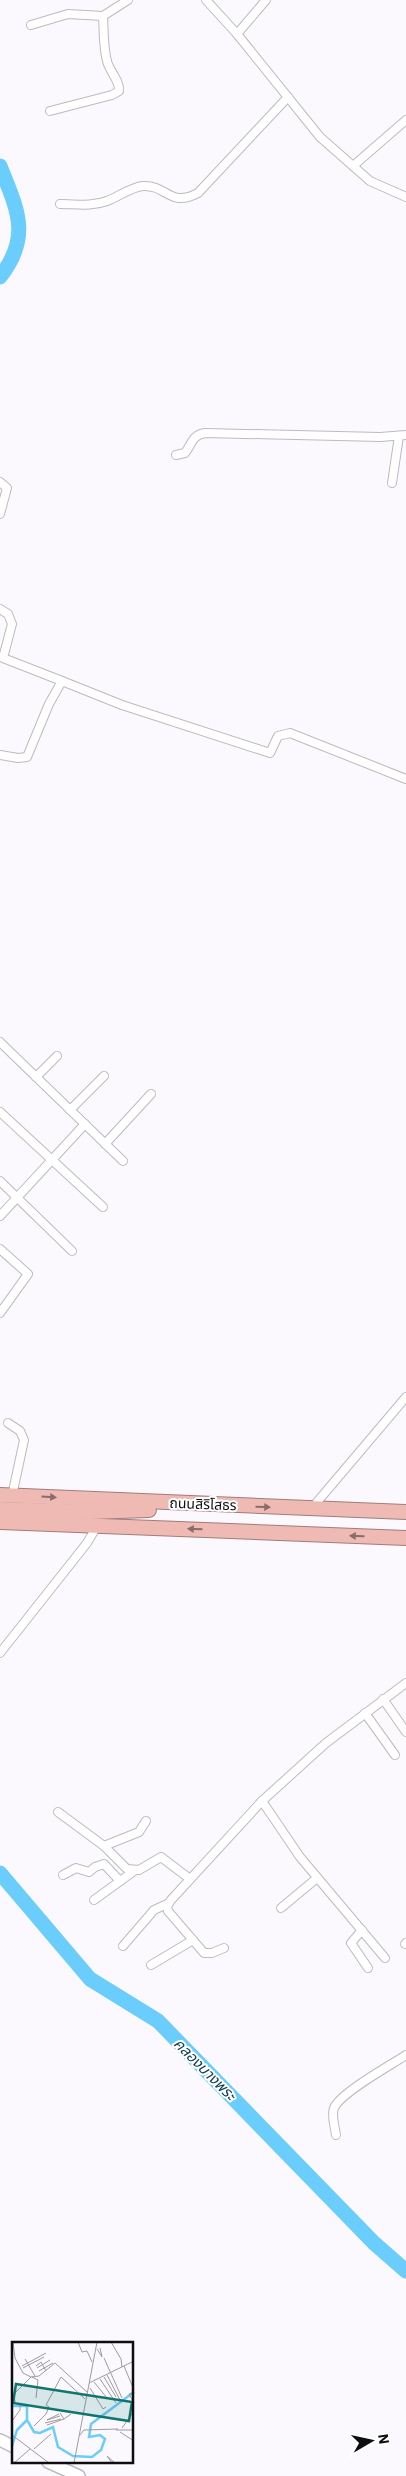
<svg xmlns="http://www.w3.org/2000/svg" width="406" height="2476" viewBox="0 0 406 2476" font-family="'IBM Plex Sans','Noto Sans Thai',sans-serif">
	<rect width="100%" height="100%" fill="#fbf9fe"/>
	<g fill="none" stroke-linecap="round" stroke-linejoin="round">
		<g stroke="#6acdfb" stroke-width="15">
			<path d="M0,166c17,43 32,70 0,111"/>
			<polyline points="0,1873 90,1979 158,2021 374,2243 406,2271"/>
		</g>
		<g stroke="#bdbac2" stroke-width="10">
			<g id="street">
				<polyline points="206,0 237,34 320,137 370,181 406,197"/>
				<polyline points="31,25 68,14 103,16 128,0"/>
				<polyline points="237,34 266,0"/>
				<path d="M50,111l62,-16 7,-4c1,-11 -10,-20 -12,-30 -4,-15 -3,-30 -4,-45"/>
				<polyline points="353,166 406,120"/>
				<path d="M60,204c16,0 31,3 47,-3 11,-4 24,-14 36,-15 25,-1 26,22 55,7l90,-96"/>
				<path d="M176,455l9,-2c7,-9 7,-18 20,-20l175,4 26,-2"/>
				<polyline points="0,482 7,488 0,514"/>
				<polyline points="392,483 399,436"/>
				<polyline points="0,609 8,614 12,624 3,658 62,681"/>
				<polyline points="0,755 18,758 27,757 49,704 62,681 122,705 270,753 278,736 290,733 406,779"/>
				<polyline points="0,1042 123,1161"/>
				<polyline points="36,1077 57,1056"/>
				<polyline points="70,1110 104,1076"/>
				<polyline points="0,1112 103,1207"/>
				<polyline points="105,1144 151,1094"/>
				<polyline points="0,1181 72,1251"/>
				<polyline points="0,1216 85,1124"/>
				<polyline points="0,1249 28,1274 0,1313"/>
				<polyline points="8,1423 20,1431 24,1440 12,1496"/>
				<polyline points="312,1508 406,1397"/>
				<polyline points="0,1653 87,1543 97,1526"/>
				<polyline points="383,1699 406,1732"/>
				<polyline points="365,1713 395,1755"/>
				<polyline points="262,1801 300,1857 385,1958"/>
				<polyline points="58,1812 104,1846 127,1869 139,1870 161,1857 190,1879"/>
				<polyline points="104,1846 139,1832 146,1821"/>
				<polyline points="63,1875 76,1868 89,1872 95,1867 104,1864 120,1881"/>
				<polyline points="94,1900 134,1871"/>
				<polyline points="281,1908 317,1878"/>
				<polyline points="362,1930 351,1943 368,1968"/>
				<polyline points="405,1944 406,1943"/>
				<polyline points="123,1946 154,1910 169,1903"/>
				<polyline points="224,1948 212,1953 204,1953 168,1911 167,1906 171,1900 262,1801 326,1743 406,1683"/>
				<polyline points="151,1965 193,1940"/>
				<path d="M336,2135c-1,-8 -5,-20 -2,-27 6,-15 57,-43 72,-53"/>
			</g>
		</g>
		<g stroke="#bdbac2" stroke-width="14">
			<g id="secondary">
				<polyline points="0,2440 14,2447"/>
				<polyline points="48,2462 79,2476"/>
			</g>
		</g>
		<g stroke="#a07d7a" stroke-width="16">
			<g id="highway">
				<polyline points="0,1495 406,1512"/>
				<polyline points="0,1509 90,1512 149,1510"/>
				<polyline points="0,1522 406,1538"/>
			</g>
		</g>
		<use href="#street" stroke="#fff" stroke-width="8"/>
		<use href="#secondary" stroke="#fff" stroke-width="11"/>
		<use href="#highway" stroke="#efb9b4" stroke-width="14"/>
	</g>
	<defs><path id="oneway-solid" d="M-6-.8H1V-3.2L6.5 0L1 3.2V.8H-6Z" transform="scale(1.25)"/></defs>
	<g fill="#8a6c6a">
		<use href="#oneway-solid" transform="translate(49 1497) rotate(3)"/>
		<use href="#oneway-solid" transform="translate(263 1507) rotate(2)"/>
		<use href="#oneway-solid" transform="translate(195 1529) rotate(-178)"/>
		<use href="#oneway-solid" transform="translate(357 1536) rotate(-178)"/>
	</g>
	<g text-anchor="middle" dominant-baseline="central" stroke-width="4" stroke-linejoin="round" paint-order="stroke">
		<g font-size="14" fill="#0e0d0f" stroke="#fff">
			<text transform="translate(203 1504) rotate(2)">ถนนสิริโสธร</text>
		</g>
		<g font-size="15" font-style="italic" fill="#144053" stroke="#fff">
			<text transform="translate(205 2069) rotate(45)">คลองบางพระ</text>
		</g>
	</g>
	<g transform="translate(12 2342)">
		<rect width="121" height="121" fill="#fbf9fe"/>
		<path fill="none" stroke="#6acdfb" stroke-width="2.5" d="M0,64h15v14l7,12 6,1 13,-6 5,20 15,9 19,1 9,-7 4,-11 -5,-4 -11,2 2,-13 43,-32M0,104l5,-16 10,-10"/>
		<path fill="none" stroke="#9c9b9e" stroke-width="1" d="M1,0l2,16 8,15 8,4 8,-1 16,-13 32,29M66,0l4,10 5,-1 5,11M99,0l10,17 1,8M85,7l5,8 -2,-9M92,16l18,40M13,17l10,17M10,24l24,-13M24,24l5,-4 5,9M112,24l10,24M11,26l21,-11M25,26l13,-8M27,29l14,-8M95,33l13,25M20,35l6,3 -2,18M92,35l12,20M88,37l16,24M82,40l13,16M77,41l45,-22M78,46l13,21 3,-2M122,51l-5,1 5,9M3,60l-1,-8 17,-17M48,71l4,6 7,-5M47,72l-12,6 13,-4M0,79l8,-11v-5M33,81l16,-4M35,83l17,-6M22,84l12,-12 3,-7 -3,-2 15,-28 24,22M110,86l12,-17M104,88h18M108,90l14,9M0,93l37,28M68,93l4,-5 34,-1M22,107l17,-15M2,121l16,-14M62,121l23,-121M100,121l-5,-7 8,7"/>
		<path fill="#0f766e" fill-opacity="0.15" stroke="#0f766e" stroke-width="2.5" d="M4,42l116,18 -3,19 -116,-18z"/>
		<rect width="121" height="121" fill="none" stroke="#0e0d0f" stroke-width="2.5"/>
	</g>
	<g transform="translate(371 2441) rotate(81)" stroke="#ffffff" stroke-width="4" paint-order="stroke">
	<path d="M0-4L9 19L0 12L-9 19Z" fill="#0e0d0f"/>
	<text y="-8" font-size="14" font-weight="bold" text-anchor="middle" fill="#0e0d0f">N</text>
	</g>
</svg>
